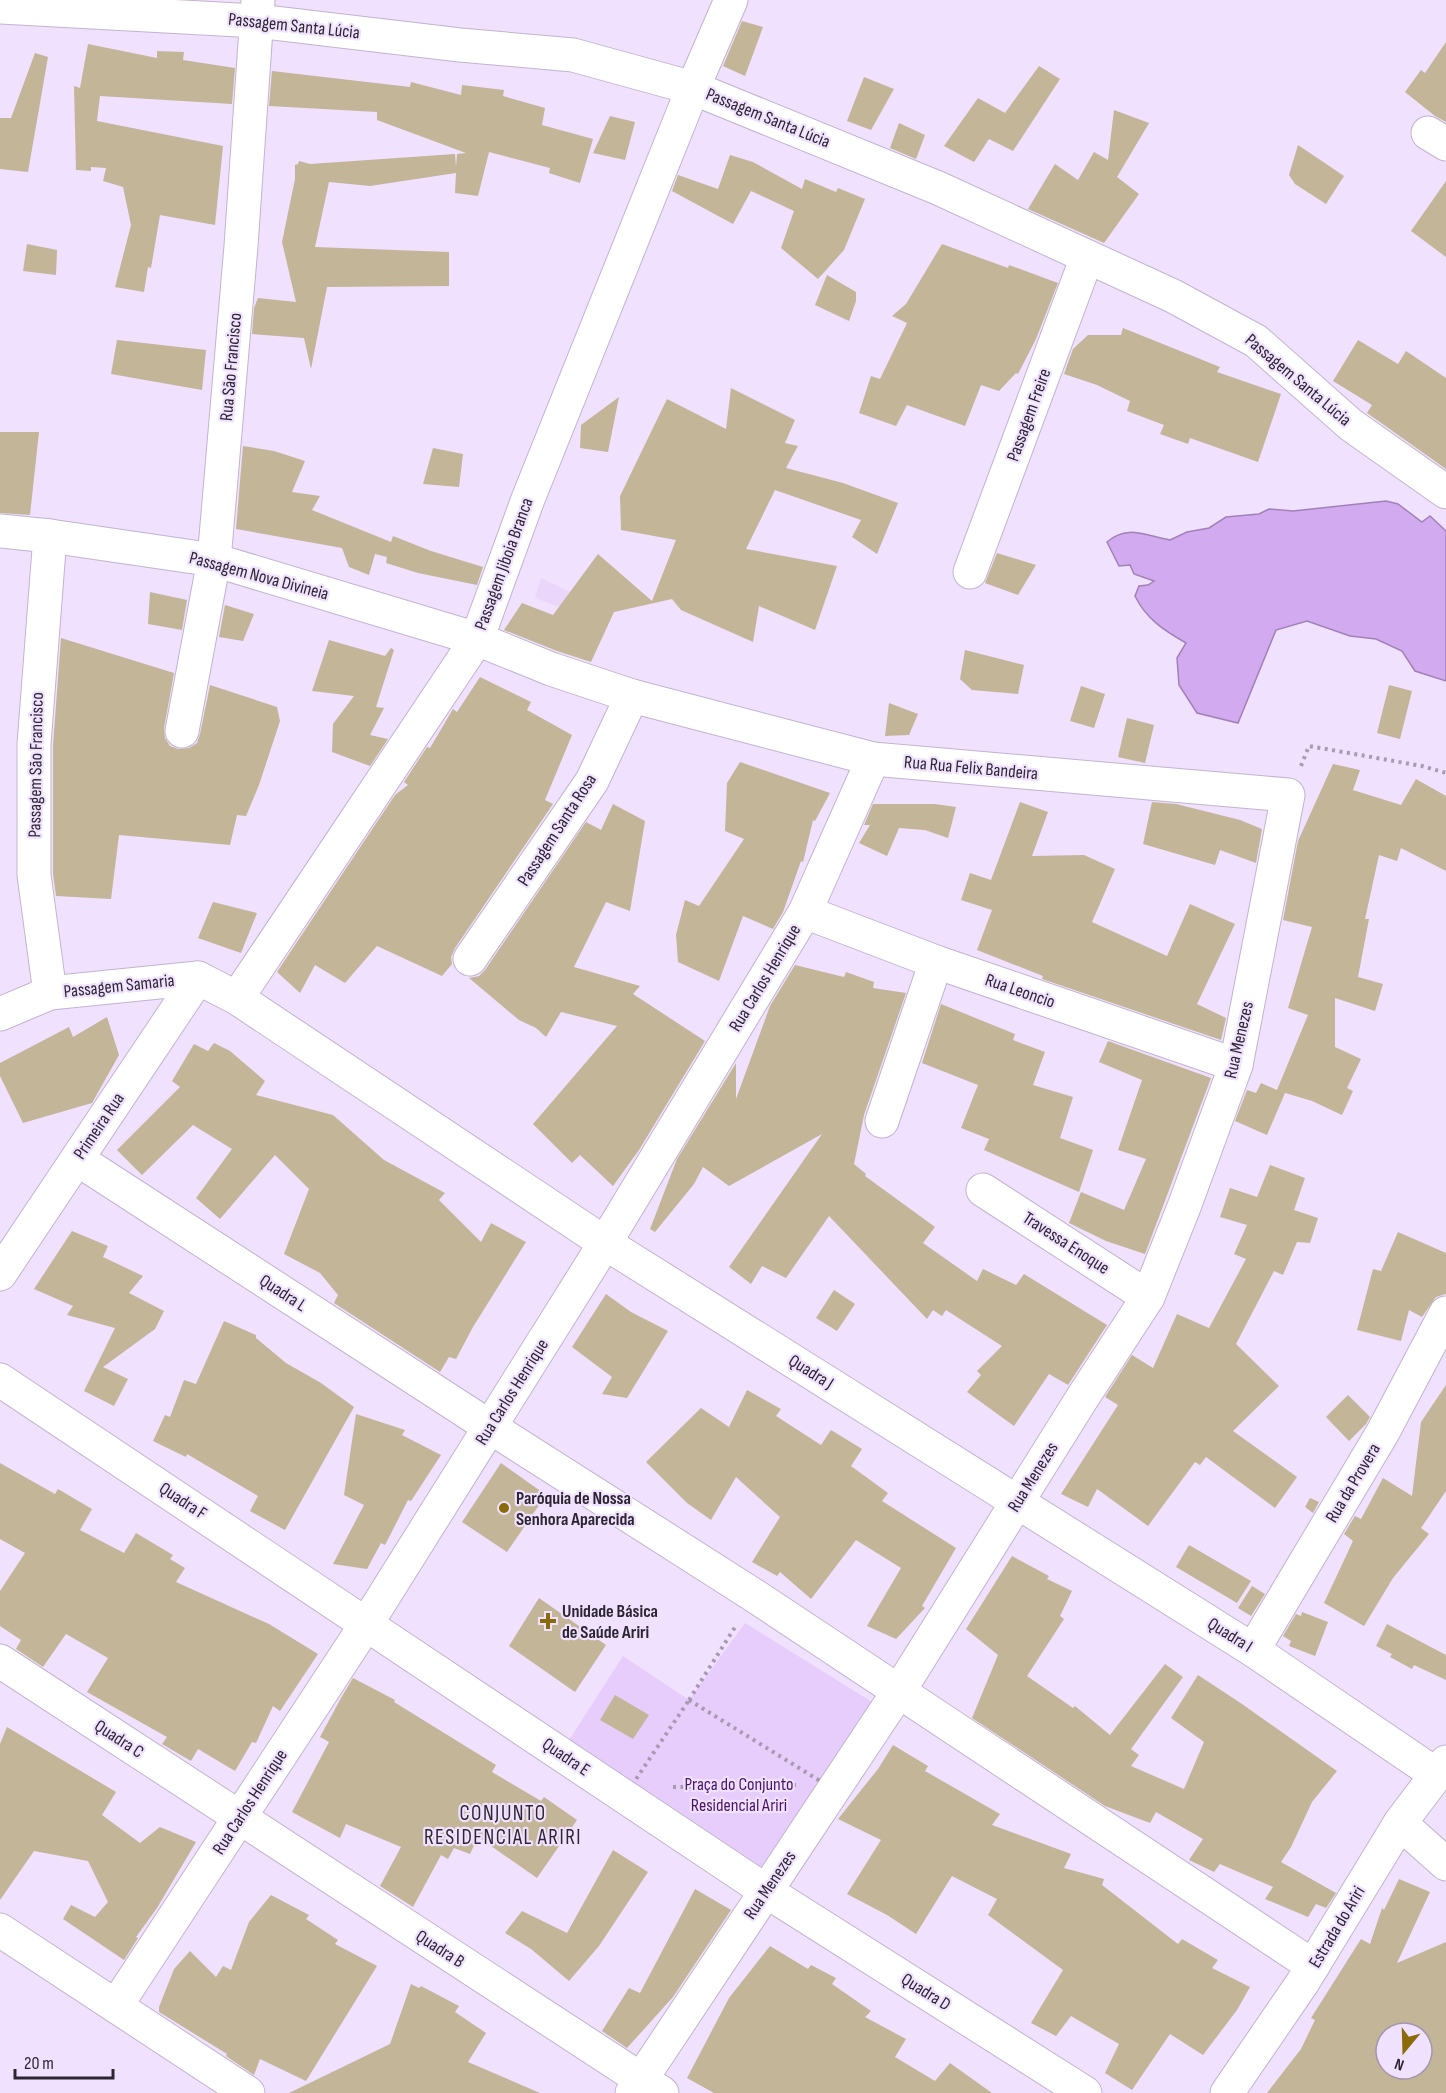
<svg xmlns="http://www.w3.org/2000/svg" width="1446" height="2093" viewBox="0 0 1446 2093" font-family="'Sofia Sans Condensed',sans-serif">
	<rect width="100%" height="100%" fill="#f0e1fe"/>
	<polygon fill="#e9d6fa" points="541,578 604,608 599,621 535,598"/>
	<polygon fill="#e7cdfc" points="745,1623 872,1702 767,1876 564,1748 623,1656 689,1700"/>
	<path fill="#d1aaf0" stroke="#a082b7" stroke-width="1.5" d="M1386,501l12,3 24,18 8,-6 16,15v150l-31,-10 -13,-20 -26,-12 -26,-3 -43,-15 -31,9 -38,93 -41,-10 -18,-28 -2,-27 9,-15c-21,-12 -40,-24 -51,-47l4,-10 9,-1 6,-4 -20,-7 -4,-9 -11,1 -12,-24c20,-18 39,-6 63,-2l17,-8 22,-4 17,-11 33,-3 10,-5 24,2z"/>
	<g fill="#c3b598" fill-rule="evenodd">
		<polygon points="742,21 763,27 745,76 723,66"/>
		<polygon points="1446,42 1446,122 1435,116 1405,92 1421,70 1425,73"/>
		<polygon points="88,44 157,58 157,51 184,52 183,60 235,68 232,104 100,96 97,121 223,146 215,225 160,215 151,268 148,267 144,292 115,287 131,225 123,187 103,181 106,168 91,167 91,171 76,170 74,86 80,88"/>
		<polygon points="35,53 48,57 28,172 0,169 0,118 11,118"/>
		<polygon points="1039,66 1060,79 1013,151 989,139 974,162 944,146 978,98 1005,113"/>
		<polygon points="272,71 410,87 411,82 461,95 462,85 504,90 503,96 545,108 542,125 593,139 580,183 549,173 550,168 489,152 478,196 455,193 456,173 370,186 329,182 315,247 449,252 449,286 327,287 311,369 304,338 252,334 254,308 258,298 296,302 282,242 295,179 295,165 298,164 299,161 310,164 455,154 456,167 457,154 466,153 377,120 377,112 269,106"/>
		<polygon points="864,77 894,89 871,130 847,121"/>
		<polygon points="1114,110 1149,123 1117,177 1139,194 1104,243 1028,209 1055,164 1078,180 1094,152 1108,160"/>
		<polygon points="610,116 635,122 625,160 593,153"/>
		<polygon points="899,123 925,135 916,159 890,148"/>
		<polygon points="1298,145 1344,176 1326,204 1295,184 1289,175"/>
		<polygon points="730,155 753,162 802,189 805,179 836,192 838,188 865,199 844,250 818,279 781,248 794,211 751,191 733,224 672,191 678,175 718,189"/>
		<polygon points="1446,181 1446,257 1411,231"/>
		<polygon points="27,244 57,250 56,275 23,271"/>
		<polygon points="942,244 1008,268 1009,265 1058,283 1036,339 1018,374 1016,373 999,391 981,385 965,426 907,405 896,426 859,413 871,376 880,379 907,323 892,316 906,304"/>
		<polygon points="827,275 856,292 856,301 849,321 815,305"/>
		<polygon points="1123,328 1220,367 1217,372 1281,394 1258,462 1190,438 1188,444 1160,434 1164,425 1127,411 1130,401 1097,385 1064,374 1073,349 1088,335 1121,335"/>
		<polygon points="117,340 206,350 202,390 111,374"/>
		<polygon points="1358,340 1398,364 1406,351 1446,378 1446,469 1367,413 1372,405 1333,381"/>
		<polygon points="731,388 795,420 785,443 798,446 786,468 843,483 898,503 877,554 852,537 861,520 775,490 746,549 837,566 815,630 759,606 753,642 681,610 672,599 614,612 591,662 557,651 504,630 522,603 553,615 598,554 652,601 676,540 621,530 620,496 667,399 726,429"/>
		<polygon points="619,397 608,452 580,448 581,425"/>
		<polygon points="0,432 39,432 30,515 0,513"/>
		<polygon points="243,446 274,451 305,461 292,492 320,496 312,510 391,542 393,536 431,551 483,567 477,585 418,573 386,563 387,557 375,554 369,575 349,567 342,548 236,529"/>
		<polygon points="433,448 463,454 459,487 423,484"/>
		<polygon points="997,553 1036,565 1018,595 985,583"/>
		<polygon points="150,592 187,600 182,630 148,624"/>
		<polygon points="225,605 254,614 243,641 219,637"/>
		<polygon points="61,638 174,673 164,728 165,738 170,746 178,749 189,748 197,743 200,734 210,685 277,707 280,721 259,785 246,816 237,815 230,845 119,835 111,899 56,896 53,874 53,745"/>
		<polygon points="329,640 385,656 391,648 394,650 376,707 384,708 370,735 388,739 370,766 332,752 333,724 354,696 312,691"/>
		<polygon points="965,650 1024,665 1018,694 972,690 960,679"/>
		<polygon points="480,677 531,702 527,710 572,735 545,800 553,804 455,948 451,957 452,964 442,976 377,946 345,983 315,965 300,993 277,972 395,795 408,785 404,782 427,747 430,748 453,709 457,712"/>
		<polygon points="1389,685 1412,691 1400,739 1377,733"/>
		<polygon points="1081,686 1105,694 1094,728 1070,721"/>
		<polygon points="889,703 918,714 909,735 885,736"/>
		<polygon points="1127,718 1154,725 1145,763 1118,757"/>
		<polygon points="740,762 830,793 815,821 813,820 803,862 801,861 783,912 773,929 743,916 719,981 678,962 676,935 685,900 699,906 744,839 725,831 727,783"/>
		<polygon points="1333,764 1360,770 1353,790 1401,805 1416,779 1446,796 1446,871 1401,848 1397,861 1379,855 1365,919 1369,919 1358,977 1383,984 1375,1011 1335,998 1335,1047 1361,1059 1347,1088 1353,1091 1342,1115 1312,1101 1282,1092 1285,1093 1267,1135 1235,1121 1247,1090 1256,1093 1261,1083 1277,1090 1308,1015 1288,1008 1312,927 1283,920 1298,841"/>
		<polygon points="1020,802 1048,812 1032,856 1084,855 1115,869 1092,922 1167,956 1190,904 1235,924 1197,1004 1226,1018 1221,1040 1042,979 1043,976 977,950 992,910 961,900 970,873 991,880"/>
		<polygon points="1152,802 1176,804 1240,820 1262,829 1256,863 1220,850 1215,865 1143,844"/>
		<polygon points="613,804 645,821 630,911 606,902 574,967 640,986 633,994 705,1041 639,1150 613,1186 580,1155 572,1163 533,1124 617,1026 561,1012 546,1037 536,1028 519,1020 469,978 479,976 485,970 586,822 601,830"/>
		<polygon points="873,804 935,804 956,807 948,838 925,830 899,828 887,856 859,843 870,825 864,825"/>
		<polygon points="213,902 257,913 241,953 198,938"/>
		<polygon points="795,965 844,977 846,972 874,982 873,988 906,993 864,1115 854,1164 866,1174 865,1176 935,1227 923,1243 977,1281 983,1269 1016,1285 1024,1274 1107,1325 1068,1385 1049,1374 1014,1426 967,1392 981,1375 977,1371 1002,1346 946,1310 942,1316 933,1310 927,1319 829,1216 786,1278 762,1266 751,1284 729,1267 822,1134 729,1186 703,1167 694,1184 655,1232 650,1229 677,1159 736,1063 736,1099 770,1006"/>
		<polygon points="941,1004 1015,1034 1013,1040 1045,1052 1033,1085 1073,1097 1060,1138 1093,1150 1079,1192 984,1150 989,1139 961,1128 978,1085 922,1063"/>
		<polygon points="107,1017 119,1055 92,1103 23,1123 0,1076 0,1063 69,1027 73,1037"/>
		<polygon points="1108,1041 1211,1078 1145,1254 1106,1241 1069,1223 1081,1192 1124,1210 1146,1159 1118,1150 1142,1080 1099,1062"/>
		<polygon points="214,1043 230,1051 265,1081 256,1095 333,1115 384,1160 445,1193 439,1200 481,1242 491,1223 526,1242 473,1327 456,1359 449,1357 440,1372 334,1303 338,1295 320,1273 284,1254 309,1189 275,1155 220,1219 196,1198 232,1149 193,1125 142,1175 117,1150 180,1087 172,1081 194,1044 208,1051"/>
		<polygon points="1270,1165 1305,1178 1294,1210 1318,1218 1310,1243 1297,1242 1283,1275 1274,1271 1236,1344 1279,1386 1233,1431 1297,1477 1275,1508 1206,1457 1200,1465 1195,1462 1148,1526 1097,1489 1088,1507 1061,1494 1118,1405 1105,1397 1132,1355 1153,1368 1177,1314 1209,1328 1246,1259 1234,1254 1247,1225 1220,1217 1230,1188 1257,1197"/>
		<polygon points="72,1231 108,1246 103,1257 143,1276 129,1293 164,1311 155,1329 103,1367 128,1379 114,1406 84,1391 115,1328 67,1315 73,1306 34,1289"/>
		<polygon points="1398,1232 1446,1253 1446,1294 1436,1297 1422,1317 1409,1310 1401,1341 1357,1330 1373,1269 1381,1271"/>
		<polygon points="834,1290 855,1304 837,1331 816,1318"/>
		<polygon points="606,1294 631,1312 668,1331 627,1398 602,1394 612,1377 572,1347"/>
		<polygon points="224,1321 256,1335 256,1338 286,1363 321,1383 354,1407 285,1530 250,1511 258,1496 187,1454 186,1457 153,1441 165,1415 170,1417 184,1380 196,1384"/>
		<polygon points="1446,1385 1446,1491 1421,1528 1429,1534 1393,1578 1364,1626 1324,1603 1353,1541 1344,1534 1355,1516 1361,1519 1383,1478 1412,1496 1421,1422"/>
		<polygon points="747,1390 781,1409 776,1416 821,1445 831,1430 862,1449 851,1466 888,1493 882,1501 956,1548 922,1606 925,1608 896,1639 867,1626 901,1568 856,1540 811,1599 780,1572 777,1576 752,1562 780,1517 736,1477 711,1520 687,1503 646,1462 701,1408 729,1427"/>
		<polygon points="1348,1395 1370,1417 1366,1424 1349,1441 1326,1417"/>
		<polygon points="356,1414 405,1430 402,1435 441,1455 411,1501 408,1500 385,1545 381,1543 367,1569 333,1564 364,1505 344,1495"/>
		<polygon points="0,1463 55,1494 58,1489 92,1509 80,1530 124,1553 136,1533 173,1555 170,1559 185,1568 176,1582 269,1624 318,1654 280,1711 273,1706 256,1743 252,1742 235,1771 198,1749 191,1761 162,1744 167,1737 87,1692 108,1658 66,1634 43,1667 16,1649 21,1640 0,1626 0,1591 25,1553 0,1539"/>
		<polygon points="501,1463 546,1495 507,1552 462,1522"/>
		<polygon points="1310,1498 1319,1502 1313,1513 1305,1507"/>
		<polygon points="1189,1545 1251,1581 1237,1603 1176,1567"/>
		<polygon points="1012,1556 1049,1576 1047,1579 1072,1591 1060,1616 1064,1619 1027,1676 1073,1708 1075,1706 1110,1735 1165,1664 1183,1677 1131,1749 1139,1755 1131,1766 1184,1789 1204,1742 1171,1718 1198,1675 1242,1704 1337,1771 1312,1802 1291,1847 1281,1862 1336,1893 1326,1908 1316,1904 1308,1917 1265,1899 1273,1887 1220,1864 1214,1872 1189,1860 1203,1839 1156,1812 1150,1823 1105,1806 972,1718 998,1655 966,1629"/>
		<polygon points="1252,1586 1265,1594 1251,1616 1238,1608"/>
		<polygon points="539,1598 606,1645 575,1692 509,1646"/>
		<polygon points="1302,1612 1328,1622 1315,1656 1289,1646 1291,1641 1283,1636 1296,1614 1301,1616"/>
		<polygon points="1387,1624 1446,1655 1446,1680 1414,1665 1412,1669 1390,1657 1392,1654 1376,1646"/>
		<polygon points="353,1678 395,1700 394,1702 496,1765 492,1772 541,1801 544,1797 577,1820 537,1878 478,1837 470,1854 454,1848 448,1859 441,1855 413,1907 380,1886 401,1847 346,1824 340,1838 292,1812 329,1742 320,1737 341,1698"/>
		<polygon points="615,1695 649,1715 633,1739 600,1720"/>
		<polygon points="7,1727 116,1792 102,1815 140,1843 160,1827 196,1842 157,1908 136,1937 138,1938 124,1960 63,1919 71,1905 95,1917 108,1902 88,1861 34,1851 0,1900 0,1744"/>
		<polygon points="893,1745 928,1766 925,1771 1000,1814 992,1825 1071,1854 1064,1868 1104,1879 1102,1885 1178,1944 1182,1939 1218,1960 1212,1968 1250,1987 1237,2010 1203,2055 1170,2034 1132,2090 1105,2073 1119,2044 1071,2016 1056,2036 1031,2023 1063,1970 988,1915 997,1899 952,1876 916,1934 887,1915 847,1894 881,1840 838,1819 878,1769"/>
		<polygon points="613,1850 648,1872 599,1946 569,1981 531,1949 505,1933 522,1911 567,1933"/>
		<path d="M1399,1879l31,13 -33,71 49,-21v151h-179l34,-44 14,-29 -4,-2 50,-79 9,5 12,-36 2,2zM1386,2033h36v36h-36z"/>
		<polygon points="695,1889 731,1910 673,1997 627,2048 602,2031 629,1988 640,1993"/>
		<polygon points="271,1895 309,1915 306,1919 338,1940 335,1944 377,1966 306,2081 260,2059 254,2075 226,2056 227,2054 159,2012 159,2007 174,1969 190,1951 216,1977 223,1966 231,1970 249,1922"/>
		<polygon points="770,1946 808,1969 811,1965 836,1978 832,1984 871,2011 865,2017 906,2039 895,2057 935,2081 950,2063 992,2093 714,2093 687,2078 729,1998"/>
		<polygon points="411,1984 419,1988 421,1986 459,2006 455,2012 486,2033 468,2062 540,2093 289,2093 390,2044"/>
	</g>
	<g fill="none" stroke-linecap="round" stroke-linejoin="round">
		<g stroke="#c2b3cf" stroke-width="35">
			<g id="street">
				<polyline points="0,7 257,21 460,45 573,55 693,88 938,188 1173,296 1256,341 1351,425 1446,492"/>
				<polyline points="1428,133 1446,144"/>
				<polyline points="0,531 50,536 214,560 477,639 551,669 632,696 873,759 1288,795 1236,1065 1184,1207 1148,1297 1081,1400 899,1691 632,2093"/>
				<polyline points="970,572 1087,257"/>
				<polyline points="182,731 214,560 241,246 258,0"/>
				<polyline points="805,912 936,962 1236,1065"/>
				<polyline points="470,959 592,781 632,696"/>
				<polyline points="50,993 34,875 34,744 50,536"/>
				<polyline points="237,998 477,639 528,499 693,88 731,0"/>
				<polyline points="0,1014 50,993 198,978 237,998 605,1243 1253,1650 1437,1775"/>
				<polyline points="882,1121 936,962"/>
				<polyline points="77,1159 490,1427 755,1596 1313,1966"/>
				<polyline points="983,1190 1148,1297"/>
				<polyline points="0,1274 198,978"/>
				<polyline points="0,1380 766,1891 1085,2093"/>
				<polyline points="1253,1650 1383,1432 1446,1313"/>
				<polyline points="0,1661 662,2093"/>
				<polyline points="1400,1823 1446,1864"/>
				<polyline points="0,1930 248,2093"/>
				<polyline points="116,2006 367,1623 605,1243 805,912 873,759"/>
				<polyline points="1227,2093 1303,1982 1400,1823 1446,1762"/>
			</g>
		</g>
		<g stroke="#a79bb1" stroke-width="4" stroke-dasharray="3 4.5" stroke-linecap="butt">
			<polyline points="1301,766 1309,746 1422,766 1446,773"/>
			<polygon points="689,1700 825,1784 767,1876 630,1788"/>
			<polyline points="689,1700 737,1624"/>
			<polyline points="673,1787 797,1785"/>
		</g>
		<use href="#street" stroke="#fff" stroke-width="33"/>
	</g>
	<g fill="#8b6a0a" stroke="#f0e1fe" stroke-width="2">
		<circle cx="504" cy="1508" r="6"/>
		<path d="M545 1612h6v6h6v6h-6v6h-6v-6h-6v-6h6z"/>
	</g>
	<g text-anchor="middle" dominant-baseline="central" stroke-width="4.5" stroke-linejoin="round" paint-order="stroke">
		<g font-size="18" fill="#2c2631" stroke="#f0e1fe">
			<text transform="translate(294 26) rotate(6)">Passagem Santa Lúcia</text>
			<text transform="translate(768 118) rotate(22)">Passagem Santa Lúcia</text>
			<text transform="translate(231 367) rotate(-85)">Rua São Francisco</text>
			<text transform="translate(1298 380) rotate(40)">Passagem Santa Lúcia</text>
			<text transform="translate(1029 415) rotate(-70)">Passagem Freire</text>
			<text transform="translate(504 564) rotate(-70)">Passagem Jiboia Branca</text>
			<text transform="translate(259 576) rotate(15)">Passagem Nova Divineia</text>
			<text transform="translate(36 765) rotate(-89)">Passagem São Francisco</text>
			<text transform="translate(971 768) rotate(5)">Rua Rua Felix Bandeira</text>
			<text transform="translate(557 830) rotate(-57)">Passagem Santa Rosa</text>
			<text transform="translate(765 978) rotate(-59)">Rua Carlos Henrique</text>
			<text transform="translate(119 986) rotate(-6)">Passagem Samaria</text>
			<text transform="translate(1020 991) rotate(19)">Rua Leoncio</text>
			<text transform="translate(1239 1040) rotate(-77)">Rua Menezes</text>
			<text transform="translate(99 1126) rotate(-56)">Primeira Rua</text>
			<text transform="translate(1066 1243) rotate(33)">Travessa Enoque</text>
			<text transform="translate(283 1293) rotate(33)">Quadra L</text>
			<text transform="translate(811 1372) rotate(32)">Quadra J</text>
			<text transform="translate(512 1392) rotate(-58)">Rua Carlos Henrique</text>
			<text transform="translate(1033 1477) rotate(-58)">Rua Menezes</text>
			<text transform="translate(1353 1483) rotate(-59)">Rua da Provera</text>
			<text transform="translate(183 1501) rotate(33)">Quadra F</text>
			<text transform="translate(1230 1635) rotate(32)">Quadra I</text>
			<text transform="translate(119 1739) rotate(33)">Quadra C</text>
			<text transform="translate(566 1757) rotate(34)">Quadra E</text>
			<text transform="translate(250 1802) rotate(-57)">Rua Carlos Henrique</text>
			<text transform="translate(770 1885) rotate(-56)">Rua Menezes</text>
			<text transform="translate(1337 1927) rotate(-59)">Estrada do Ariri</text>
			<text transform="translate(440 1949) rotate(33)">Quadra B</text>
			<text transform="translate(926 1992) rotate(32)">Quadra D</text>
		</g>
		<g font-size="18" font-weight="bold" fill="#2c2631" stroke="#f0e1fe" text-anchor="start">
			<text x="516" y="1498">Paróquia de Nossa<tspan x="516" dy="21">Senhora Aparecida</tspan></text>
			<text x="562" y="1611">Unidade Básica<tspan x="562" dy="21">de Saúde Ariri</tspan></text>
		</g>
		<g font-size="18" fill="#481566" stroke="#f0e1fe">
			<text x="739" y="1784">Praça do Conjunto<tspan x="739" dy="21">Residencial Ariri</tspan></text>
		</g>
		<g font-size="21" letter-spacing="1.5" fill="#2c2631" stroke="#f0e1fe">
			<text x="503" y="1813">CONJUNTO<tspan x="503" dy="24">RESIDENCIAL ARIRI</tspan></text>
		</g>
	</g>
	<g transform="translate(1404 2051) rotate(199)"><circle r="28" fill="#f0e1fe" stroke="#a296ac" stroke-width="1.5"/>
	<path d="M0-4.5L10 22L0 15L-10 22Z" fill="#8b6a0a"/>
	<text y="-9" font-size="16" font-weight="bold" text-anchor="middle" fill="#2c2631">N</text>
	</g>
	<path d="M15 2069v9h98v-9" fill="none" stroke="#2c2631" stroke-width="3"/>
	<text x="24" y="2069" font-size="18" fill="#2c2631" stroke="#f0e1fe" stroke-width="4.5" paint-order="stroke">20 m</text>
</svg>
